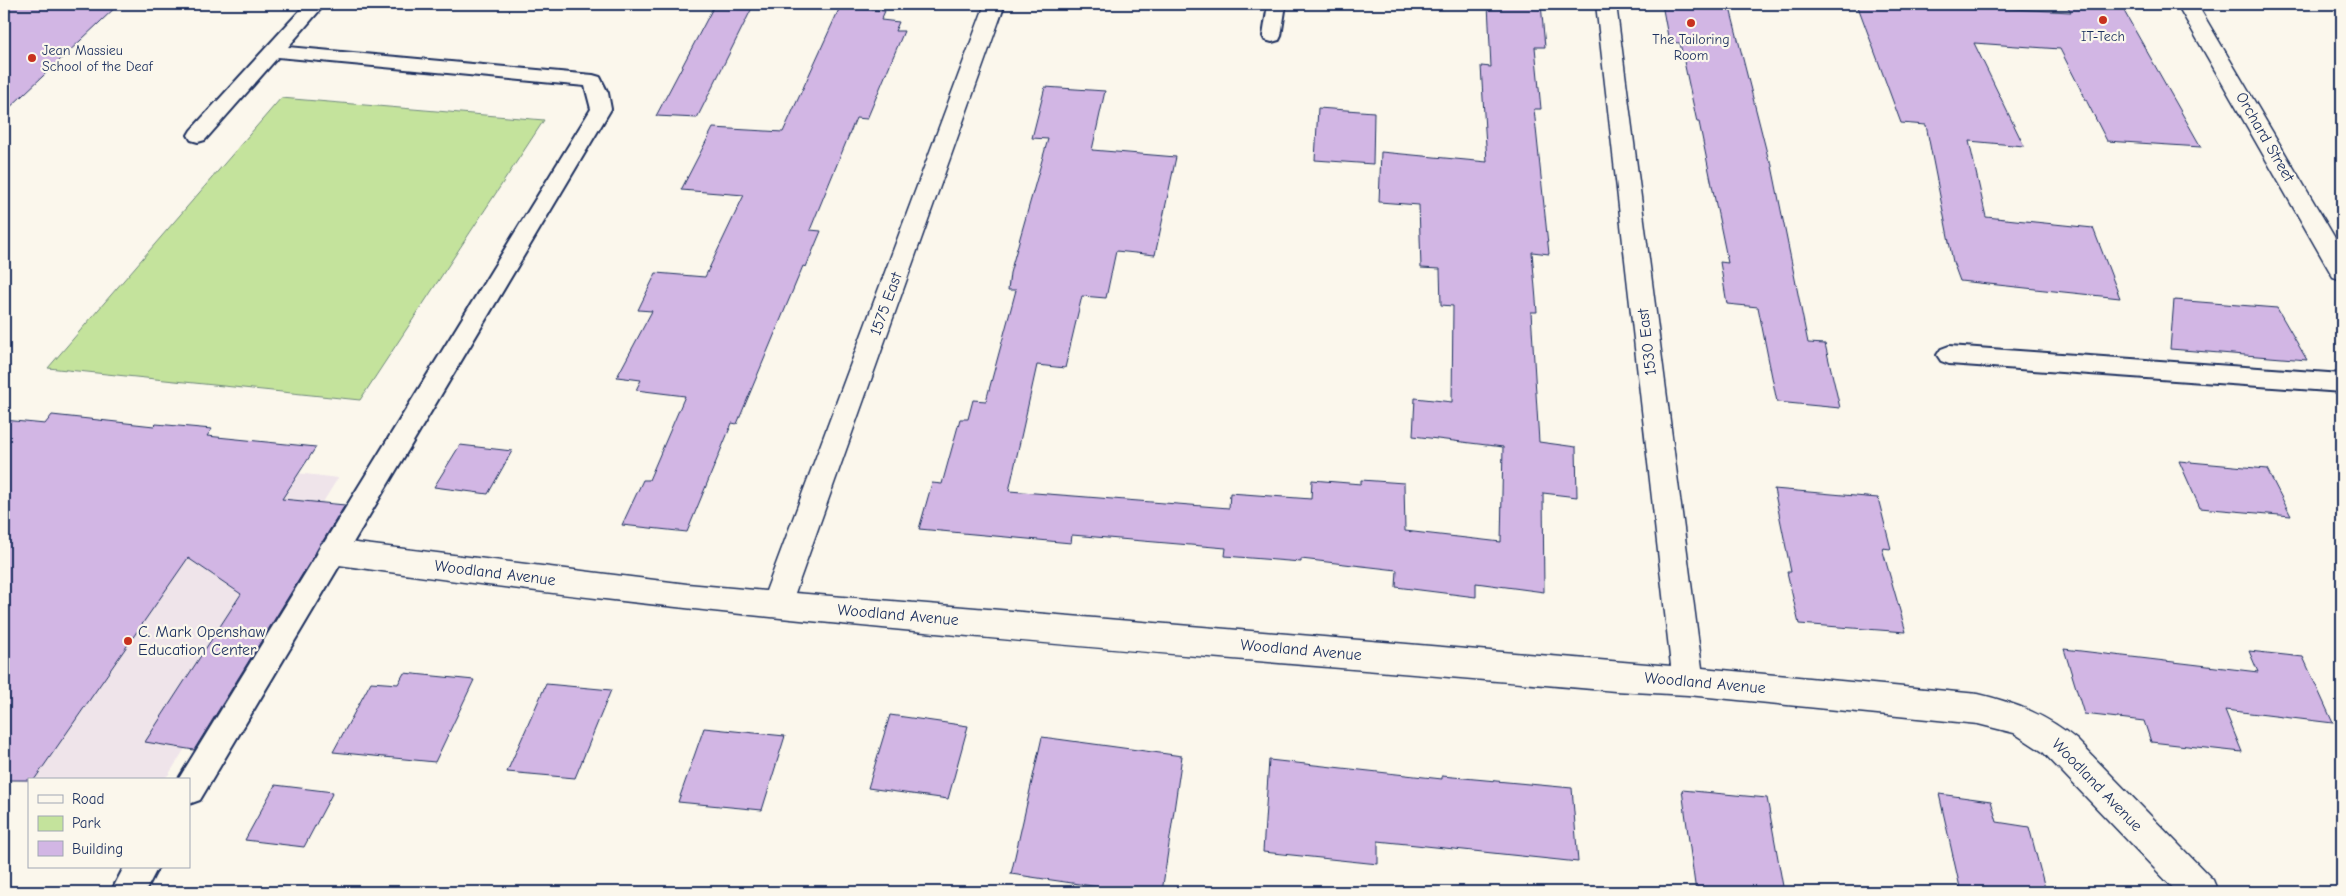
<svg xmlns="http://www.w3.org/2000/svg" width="2346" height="896" viewBox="0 0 2346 896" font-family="'Comic Neue',sans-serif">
	<rect width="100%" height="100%" fill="#fbf7ec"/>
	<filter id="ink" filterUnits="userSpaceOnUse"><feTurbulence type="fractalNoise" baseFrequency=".02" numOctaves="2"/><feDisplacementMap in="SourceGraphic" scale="10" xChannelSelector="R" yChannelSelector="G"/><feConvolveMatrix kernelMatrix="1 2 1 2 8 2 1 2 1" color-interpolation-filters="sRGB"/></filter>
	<g filter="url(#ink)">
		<polygon fill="#efe4ea" points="46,421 95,427 289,472 338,478 320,507 336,509 169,774 163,780 29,780 29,782 4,779 4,472"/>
		<polygon fill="#c4e39c" stroke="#70897d" points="281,98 544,120 360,400 48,368"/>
		<g fill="#d2b6e4" stroke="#1b2f5e">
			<polygon points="4,4 119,4 4,113"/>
			<polygon points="715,4 754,4 697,118 656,116"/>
			<polygon points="1488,4 1541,4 1545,47 1535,47 1541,109 1534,109 1549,254 1532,252 1537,312 1531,312 1539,442 1576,447 1577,497 1543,493 1544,592 1476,583 1476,597 1396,587 1397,570 1301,559 1301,562 1225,556 1226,548 1072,535 1071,543 919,529 932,483 942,484 960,419 968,419 973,400 986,401 1016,290 1008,290 1010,273 1048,139 1032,138 1045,87 1105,91 1092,150 1176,157 1155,255 1116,251 1106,298 1082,296 1065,368 1037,365 1009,491 1229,508 1230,493 1311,499 1312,480 1361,484 1361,480 1404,483 1405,531 1501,542 1503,447 1413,436 1415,398 1452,402 1453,306 1441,305 1440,269 1421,268 1419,205 1379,202 1381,152 1487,162 1481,66 1491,67"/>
			<polygon points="1662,4 1729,4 1769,161 1771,161 1808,343 1825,344 1840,408 1777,402 1758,307 1727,304 1720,262 1728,263 1699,122 1697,122 1680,43 1669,42"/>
			<polygon points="1857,4 1971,4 1972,7 2071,12 2066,4 2120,4 2201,147 2107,141 2060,49 1974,43 2024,146 1969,141 1986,217 2093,228 2120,298 1960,281 1953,262 1926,125 1901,123"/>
			<polygon points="840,7 885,11 881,20 899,22 895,31 904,31 867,119 856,118 810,230 821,231 806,267 803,266 737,424 732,423 687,532 622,525 643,480 649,480 685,396 636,390 641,380 617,377 652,311 638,310 656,273 705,277 744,195 681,190 713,128 783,132"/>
			<polygon points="1318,108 1374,112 1373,164 1315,160"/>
			<polygon points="2174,300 2277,308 2307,360 2170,349"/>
			<polygon points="52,415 154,426 156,424 212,429 207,436 316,447 282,499 345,505 194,750 145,742 241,594 188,558 34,780 4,780 4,420 45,424"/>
			<polygon points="460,445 512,451 488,494 434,487"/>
			<polygon points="2179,461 2267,469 2291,516 2200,508"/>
			<polygon points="1774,489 1878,498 1891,549 1882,548 1906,632 1799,624 1787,572 1791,572"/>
			<polygon points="2064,649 2258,672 2249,651 2303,657 2333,723 2225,710 2242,752 2151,742 2144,721 2084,714"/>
			<polygon points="404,673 474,680 435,762 333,752 371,682 398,684"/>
			<polygon points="546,684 611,690 575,778 507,772"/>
			<polygon points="890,715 968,726 948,799 868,788"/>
			<polygon points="704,728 785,736 762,810 678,802"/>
			<polygon points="1042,737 1182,756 1162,892 1133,892 1011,874"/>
			<polygon points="1269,760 1442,779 1442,776 1572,788 1578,862 1378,841 1378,864 1263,852"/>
			<polygon points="275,785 333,792 304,847 245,840"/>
			<polygon points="1682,790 1767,798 1784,892 1696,892"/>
			<polygon points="1939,794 1991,801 1997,822 2029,827 2046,892 1961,892"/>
		</g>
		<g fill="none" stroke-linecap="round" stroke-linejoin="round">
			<g stroke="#1b2f5e" stroke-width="4">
				<g id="lane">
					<polygon points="306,4 325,4 288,47 593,75 600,77 608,93 611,109 200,800 189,804 189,780 178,780 591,109 585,86 278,57 205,140 198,142 191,140 188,135 191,130"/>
					<polygon points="1268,4 1286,4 1281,36 1279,40 1272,42 1265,40 1263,36"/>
					<polygon points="1949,346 2342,374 2342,392 1949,364 1941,361 1937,355 1941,349"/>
					<polygon points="124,867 158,867 145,892 111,892"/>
				</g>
			</g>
			<g stroke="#1b2f5e" stroke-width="3">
				<g id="street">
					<path d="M985,4h20l-210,589 876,73 -75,-662h20l86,664 276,26c38,9 69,21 99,46l136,140 5,12h-41l-134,-140 -29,-19 -36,-9 -290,-29 -73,-4c-428,-37 -858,-66 -1283,-127l-10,-3 -5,-9 5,-9 10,-3 355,44 79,7z"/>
					<polygon points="2177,4 2197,4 2342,250 2342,280 2333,277"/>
				</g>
			</g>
			<use href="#lane" fill="#fbf7ec" fill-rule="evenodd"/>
			<use href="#street" fill="#fbf7ec" fill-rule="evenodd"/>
		</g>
	</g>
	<g fill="#c8321e" stroke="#fbf7ec" stroke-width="2">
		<circle cx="2103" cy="20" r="5"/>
		<circle cx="1691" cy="23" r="5"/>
		<circle cx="32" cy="58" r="5"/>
		<circle cx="128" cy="641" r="5"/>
	</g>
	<g text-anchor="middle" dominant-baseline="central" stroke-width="4.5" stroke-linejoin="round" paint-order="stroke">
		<g font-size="14" fill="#1b2f5e" stroke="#fbf7ec">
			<text x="2103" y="36">IT-Tech</text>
			<text x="1691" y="39">The Tailoring<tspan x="1691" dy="16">Room</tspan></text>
			<text x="42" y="50" text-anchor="start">Jean Massieu<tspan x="42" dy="16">School of the Deaf</tspan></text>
		</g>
		<g font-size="16" fill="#1b2f5e" stroke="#fbf7ec">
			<text transform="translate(2265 137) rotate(60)">Orchard Street</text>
			<text transform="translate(886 304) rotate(-70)">1575 East</text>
			<text transform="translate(1647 342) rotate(-97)">1530 East</text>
			<text transform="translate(495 573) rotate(7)">Woodland Avenue</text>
			<text transform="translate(898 615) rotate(5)">Woodland Avenue</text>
			<text transform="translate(1301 650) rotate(5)">Woodland Avenue</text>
			<text transform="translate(1705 683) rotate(5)">Woodland Avenue</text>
			<text transform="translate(2097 785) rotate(46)">Woodland Avenue</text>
		</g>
		<g font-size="16" fill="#1b2f5e" stroke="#fbf7ec" text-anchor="start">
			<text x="138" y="632">C. Mark Openshaw<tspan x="138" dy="18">Education Center</tspan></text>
		</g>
	</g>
	<rect width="2346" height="896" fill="none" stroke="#fbf7ec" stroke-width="20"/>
	<rect x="10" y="10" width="2326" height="876" fill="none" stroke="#1b2f5e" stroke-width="2" filter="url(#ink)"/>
	<rect x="28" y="778" width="162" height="90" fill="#fbf7ec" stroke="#a1a7b3"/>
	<rect x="38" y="795" width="25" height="8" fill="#fbf7ec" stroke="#a1a7b3"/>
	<text x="72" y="804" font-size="15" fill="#1b2f5e">Road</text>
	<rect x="38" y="816" width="25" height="15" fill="#c4e39c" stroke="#a1a7b3"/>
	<text x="72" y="828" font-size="15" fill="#1b2f5e">Park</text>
	<rect x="38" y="841" width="25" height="15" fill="#d2b6e4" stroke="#a1a7b3"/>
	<text x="72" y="854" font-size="15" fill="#1b2f5e">Building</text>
</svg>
